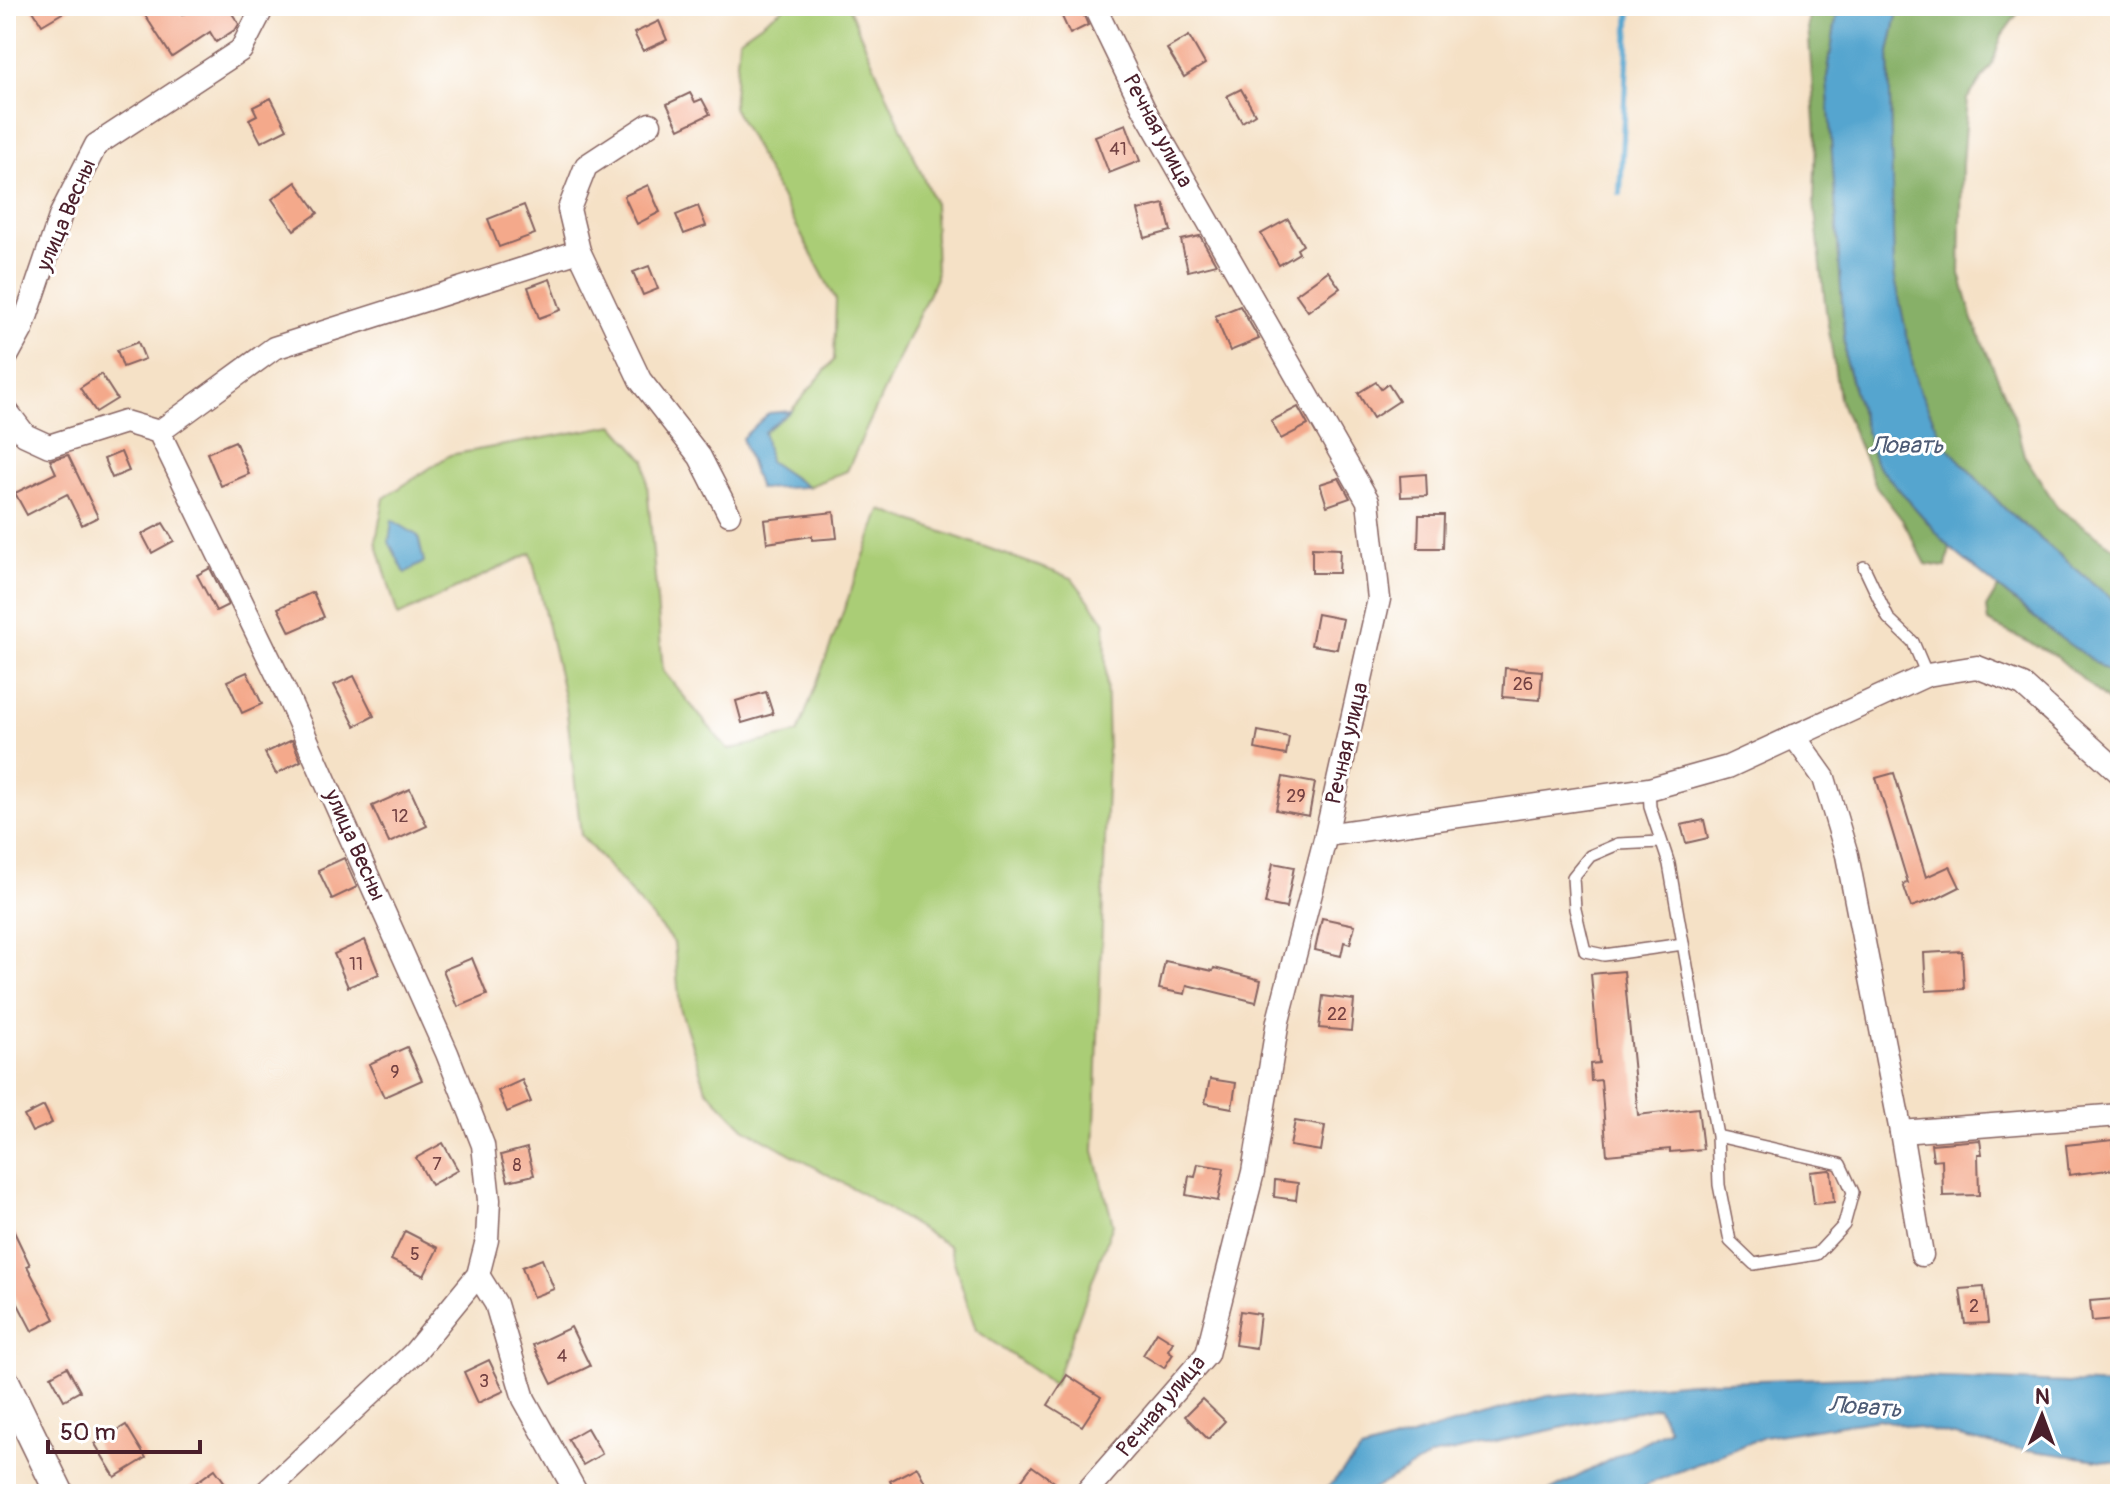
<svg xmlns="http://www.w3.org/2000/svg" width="2126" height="1500" viewBox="0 0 2126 1500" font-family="Pangolin,sans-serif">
	<rect width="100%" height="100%" fill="#fff"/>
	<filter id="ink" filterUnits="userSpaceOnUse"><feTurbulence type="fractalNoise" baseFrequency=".0125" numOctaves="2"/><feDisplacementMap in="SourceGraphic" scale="16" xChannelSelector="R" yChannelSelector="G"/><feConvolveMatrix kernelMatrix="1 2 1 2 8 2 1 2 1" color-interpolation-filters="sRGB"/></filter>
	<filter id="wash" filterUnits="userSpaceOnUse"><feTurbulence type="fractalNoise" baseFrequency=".006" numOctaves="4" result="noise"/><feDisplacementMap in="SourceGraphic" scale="32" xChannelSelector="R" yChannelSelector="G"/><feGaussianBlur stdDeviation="1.8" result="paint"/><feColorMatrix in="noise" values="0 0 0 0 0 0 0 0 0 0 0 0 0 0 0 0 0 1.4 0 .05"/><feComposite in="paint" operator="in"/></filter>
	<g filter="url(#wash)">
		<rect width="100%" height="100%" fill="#f5e1c6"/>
		<g fill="#aacd76" stroke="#7a7650" stroke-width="2">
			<polygon points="786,6 848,6 934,202 936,278 847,471 807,487 769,461 763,432 791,411 834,360 836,300 733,107 739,39"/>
			<polygon points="614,425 645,460 663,671 728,750 798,733 881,510 1072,578 1105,622 1108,755 1094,1151 1113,1224 1054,1385 976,1330 949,1246 854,1189 744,1128 706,1089 680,1008 674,943 581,835 566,705 531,553 398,616 376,541 384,498 450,455"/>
		</g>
		<g fill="#87b067" stroke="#686849" stroke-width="2">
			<polygon points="1809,6 1838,6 1827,78 1846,363 1875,462 1950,548 1946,567 1926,564 1903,521 1876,486 1839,398 1826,311 1814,202 1816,135 1808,25"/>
			<polygon points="1899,6 2023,6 2002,35 1992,65 1967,99 1962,164 1960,274 1973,320 2014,416 2024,455 2058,508 2120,552 2120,606 2006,510 1946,446 1917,385 1894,274 1889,52"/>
			<polygon points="1998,588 2052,632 2120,680 2120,712 2055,655 1988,622 1986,608"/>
		</g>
		<g fill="#54a5cf" stroke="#4f627d" stroke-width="2">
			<polygon points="1838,6 1899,6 1889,52 1894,274 1917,385 1946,446 2006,510 2120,606 2120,680 2052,632 1950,548 1875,462 1846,362 1827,78"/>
			<polygon points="791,411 764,432 769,461 807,487 759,489 742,438 769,413"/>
			<polygon points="392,520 418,536 424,562 405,573 389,542"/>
			<polygon points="1892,1376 2120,1385 2120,1463 1999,1446 1878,1419 1764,1437 1653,1482 1631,1494 1544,1494 1669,1429 1657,1407 1431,1456 1365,1494 1322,1494 1361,1451 1548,1396 1690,1382"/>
		</g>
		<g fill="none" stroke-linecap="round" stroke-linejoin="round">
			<polyline stroke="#54a5cf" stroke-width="6" points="1620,193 1630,6"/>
		</g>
		<g id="blocks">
			<g fill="#f4a98b">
				<polygon points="30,6 74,6 42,25"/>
				<polygon points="139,6 175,6 182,15 196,6 227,6 239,24 236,29 216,42 210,32 172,57"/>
				<polygon points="1057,6 1080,6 1088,25 1070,34"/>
				<polygon points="659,21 667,40 643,51 634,33"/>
				<polygon points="1189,36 1205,64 1184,77 1167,49"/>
				<polygon points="1241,89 1255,114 1242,122 1227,96"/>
				<polygon points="690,93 695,102 702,99 710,114 679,129 667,104"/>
				<polygon points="271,98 287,129 261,142 249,119 257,115 253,107"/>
				<polygon points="1126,124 1140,161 1109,173 1095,136"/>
				<polygon points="296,182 318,213 294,230 272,199"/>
				<polygon points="648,185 660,212 637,224 624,196"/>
				<polygon points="1164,204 1171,231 1145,238 1138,210"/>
				<polygon points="524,205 535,234 499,247 488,219"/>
				<polygon points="698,206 706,226 684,234 676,215"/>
				<polygon points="1288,219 1303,245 1297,249 1299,253 1279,265 1261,234"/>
				<polygon points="1200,236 1216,264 1188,271 1181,240"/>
				<polygon points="649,266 658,289 643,295 633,272"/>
				<polygon points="1328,271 1340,288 1308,311 1296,294"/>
				<polygon points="550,279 561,310 539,318 528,287"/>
				<polygon points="1240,306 1259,339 1230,351 1215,316"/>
				<polygon points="138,342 145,359 123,367 117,350"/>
				<polygon points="101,374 117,399 96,412 80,388"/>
				<polygon points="1376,382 1381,389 1388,384 1399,401 1373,418 1358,393"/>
				<polygon points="1298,407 1308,425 1281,439 1271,421"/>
				<polygon points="235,441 249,474 221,486 207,453"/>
				<polygon points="121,452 129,471 112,478 104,459"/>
				<polygon points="68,455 98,517 82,525 67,494 27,515 15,493 56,473 50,460"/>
				<polygon points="1426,474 1427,496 1401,497 1400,476"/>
				<polygon points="1339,478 1350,498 1327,506 1320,484"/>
				<polygon points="834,512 837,538 812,540 812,536 767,543 764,520"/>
				<polygon points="1419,515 1444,515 1443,548 1418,548"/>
				<polygon points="163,523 174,541 152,553 142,534"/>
				<polygon points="1312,548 1340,549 1339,573 1312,573"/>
				<polygon points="210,568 228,605 216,611 197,575"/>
				<polygon points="313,592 324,617 290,632 278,608"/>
				<polygon points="1317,614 1343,619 1337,649 1311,645"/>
				<polygon points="1505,668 1542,671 1540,700 1503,697"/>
				<polygon points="247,672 262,704 242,713 227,681"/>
				<polygon points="354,676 374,716 355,726 334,685"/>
				<polygon points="766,692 773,714 742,723 736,701"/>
				<polygon points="1258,731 1289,737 1286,755 1255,749"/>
				<polygon points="292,740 301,761 276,774 265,753"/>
				<polygon points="1894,773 1926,877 1950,866 1960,887 1938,898 1911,907 1903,884 1908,883 1876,778"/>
				<polygon points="1283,777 1315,783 1309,816 1276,810"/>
				<polygon points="410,789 427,826 389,843 372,806"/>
				<polygon points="1704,820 1708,838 1686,843 1681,825"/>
				<polygon points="344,858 357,887 332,899 318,870"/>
				<polygon points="1273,863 1294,867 1286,908 1265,904"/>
				<polygon points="1322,918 1355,925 1350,944 1344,942 1341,956 1315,950"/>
				<polygon points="365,940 379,974 348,987 334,954"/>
				<polygon points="1962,951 1964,989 1926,991 1924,953"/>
				<polygon points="472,958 487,995 458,1007 443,970"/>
				<polygon points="1165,961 1213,971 1214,968 1261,980 1256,1002 1187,985 1185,994 1159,989"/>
				<polygon points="1624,971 1638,1115 1698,1108 1703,1149 1670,1152 1670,1149 1607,1155 1601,1080 1591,1081 1590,1064 1599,1063 1591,974"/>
				<polygon points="1323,996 1354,1000 1351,1031 1319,1028"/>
				<polygon points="407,1047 422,1080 384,1097 369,1064"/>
				<polygon points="1210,1079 1236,1083 1232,1108 1205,1103"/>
				<polygon points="522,1080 531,1102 507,1112 498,1091"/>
				<polygon points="44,1106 52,1123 32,1132 24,1116"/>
				<polygon points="1295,1121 1325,1126 1321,1151 1290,1146"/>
				<polygon points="1980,1140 1982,1154 1978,1154 1979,1195 1943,1196 1942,1159 1933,1160 1931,1144"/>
				<polygon points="2113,1140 2116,1169 2069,1175 2066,1145"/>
				<polygon points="443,1143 458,1170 431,1185 416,1158"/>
				<polygon points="527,1148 534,1175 508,1181 501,1155"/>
				<polygon points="1198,1164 1224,1168 1218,1201 1186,1195 1189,1176 1195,1177"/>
				<polygon points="1829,1170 1831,1171 1834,1202 1814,1204 1810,1172"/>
				<polygon points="1275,1180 1298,1183 1296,1200 1274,1197"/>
				<polygon points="6,1215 30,1265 27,1266 55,1319 32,1331 6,1281"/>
				<polygon points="405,1231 438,1248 424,1276 391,1260"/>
				<polygon points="542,1259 554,1289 533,1297 522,1267"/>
				<polygon points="1984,1287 1988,1323 1965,1324 1960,1289"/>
				<polygon points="2114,1299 2115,1319 2092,1321 2090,1301"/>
				<polygon points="1240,1311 1260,1314 1256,1348 1235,1345"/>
				<polygon points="571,1327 590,1366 552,1384 533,1345"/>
				<polygon points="1157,1332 1173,1342 1168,1350 1173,1354 1164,1368 1143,1355"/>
				<polygon points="489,1360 504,1391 478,1403 464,1372"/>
				<polygon points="67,1367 80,1391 64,1400 51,1376"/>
				<polygon points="1067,1375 1101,1397 1082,1426 1048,1405"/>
				<polygon points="1202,1399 1225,1421 1208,1439 1185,1416"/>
				<polygon points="126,1425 146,1458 115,1477 95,1444"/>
				<polygon points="587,1428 602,1454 583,1465 568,1439"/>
				<polygon points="1032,1466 1057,1484 1049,1494 1011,1494"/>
				<polygon points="917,1467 931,1494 896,1494 890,1481"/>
				<polygon points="215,1469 233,1494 180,1494"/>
			</g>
		</g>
	</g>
	<g filter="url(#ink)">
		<use href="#blocks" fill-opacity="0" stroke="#866361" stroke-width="2"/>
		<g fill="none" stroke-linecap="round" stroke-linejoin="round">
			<g stroke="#866361" stroke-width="14">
				<g id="service">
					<polyline points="1864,567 1888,618 1913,642 1927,675"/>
					<polyline points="1649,789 1650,807 1669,864 1717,1136 1719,1185 1730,1241 1754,1264 1817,1254 1844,1225 1853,1192 1840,1164 1717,1136"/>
					<polyline points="1661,842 1618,844 1590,856 1573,877 1575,909 1585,951 1604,955 1683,944"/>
				</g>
			</g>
			<g stroke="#866361" stroke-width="25">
				<g id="minor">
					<polyline points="650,124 586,166 569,209 579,251 640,380 700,457 729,514"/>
					<polyline points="6,358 22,329 61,214 96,145 241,50 260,13 257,6"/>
					<polyline points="6,410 25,435 49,446 125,422 159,432 285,691 447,1053 483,1145 489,1200 487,1240 478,1275 415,1352 264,1494"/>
					<polyline points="159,432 274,348 579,251"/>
					<polyline points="1794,736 1824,778 1847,855 1901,1132 1922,1255"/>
					<polyline points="1326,835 1649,789 1728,767 1927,675 1977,667 2023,685 2120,773"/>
					<polyline points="1901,1132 2120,1115"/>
					<polyline points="478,1275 496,1304 524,1399 577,1494"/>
					<polyline points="1085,1494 1207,1354 1253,1172 1278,1021 1326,835 1379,599 1368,501 1144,109 1094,6"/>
				</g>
			</g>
			<g stroke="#866361" stroke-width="31">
				<polyline id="tertiary" points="6,1383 60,1494"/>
			</g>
			<use href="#service" stroke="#fff" stroke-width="11"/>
			<use href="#minor" stroke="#fff" stroke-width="22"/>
			<use href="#tertiary" stroke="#fff" stroke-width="28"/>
		</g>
	</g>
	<g text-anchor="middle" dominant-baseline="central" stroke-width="6" stroke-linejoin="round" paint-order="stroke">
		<g font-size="18" fill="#744243">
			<text x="1118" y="149">41</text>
			<text x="1523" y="684">26</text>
			<text x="1296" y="796">29</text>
			<text x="400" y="816">12</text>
			<text x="356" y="964">11</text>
			<text x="1337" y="1014">22</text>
			<text x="395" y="1072">9</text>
			<text x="437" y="1164">7</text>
			<text x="517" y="1165">8</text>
			<text x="415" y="1254">5</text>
			<text x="1974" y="1306">2</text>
			<text x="562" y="1356">4</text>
			<text x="484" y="1381">3</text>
		</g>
		<g font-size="22" fill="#4a1f2b" stroke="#fff">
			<text transform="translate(1158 131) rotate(62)">Речная улица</text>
			<text transform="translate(66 215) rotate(-67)">улица Весны</text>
			<text transform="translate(1347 743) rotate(-77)">Речная улица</text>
			<text transform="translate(355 845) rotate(66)">улица Весны</text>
			<text transform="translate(1161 1406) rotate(-50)">Речная улица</text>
		</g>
		<g font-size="24" font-style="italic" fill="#4e5b75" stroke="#fff">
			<text x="1907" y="445">Ловать</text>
			<text transform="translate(1865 1407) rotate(4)">Ловать</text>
		</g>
	</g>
	<rect width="2126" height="1500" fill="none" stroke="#fff" stroke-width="32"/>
	<g transform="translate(2042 1416) rotate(1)" stroke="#ffffff" stroke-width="6" paint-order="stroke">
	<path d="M0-6L14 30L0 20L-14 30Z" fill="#4a1f2b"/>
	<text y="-12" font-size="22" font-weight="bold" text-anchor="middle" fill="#4a1f2b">N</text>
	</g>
	<path d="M48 1440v12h152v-12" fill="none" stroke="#4a1f2b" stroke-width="4"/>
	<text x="60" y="1440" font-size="24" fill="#4a1f2b" stroke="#ffffff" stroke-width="6" paint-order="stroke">50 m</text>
</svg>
